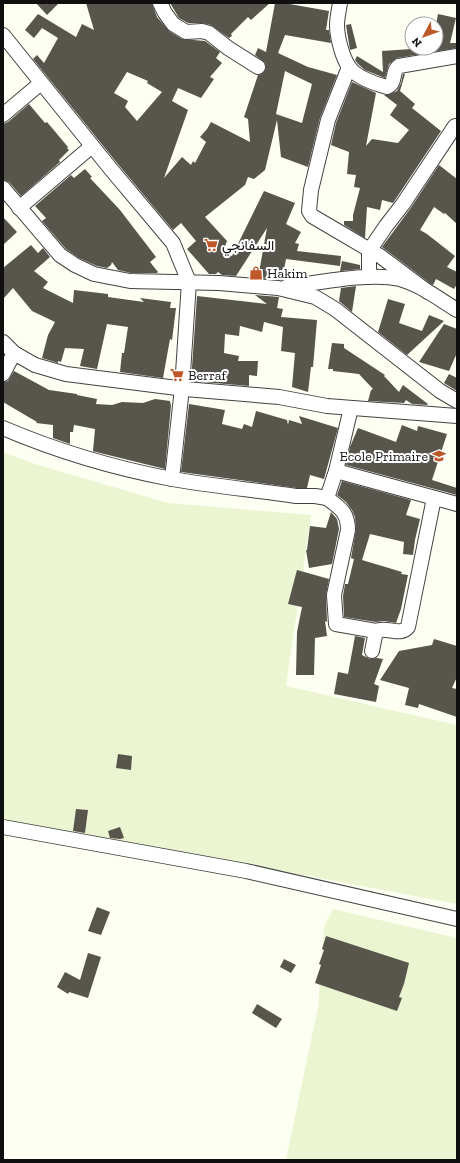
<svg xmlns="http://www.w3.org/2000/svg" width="460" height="1163" viewBox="0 0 460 1163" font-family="'Zilla Slab',Vazirmatn,serif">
	<rect width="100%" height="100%" fill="#fdfff2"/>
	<g fill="#ebf5d2">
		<polygon points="3,452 35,464 168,503 311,515 286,686 457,725 457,904 155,847 3,822"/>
		<polygon points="333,909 457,938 457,1160 286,1160 318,1007 324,927"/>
	</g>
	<g fill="#58554c" fill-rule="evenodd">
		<polygon points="36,3 59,3 47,15"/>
		<path d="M86,3h66l5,14 12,14 13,8 23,2 15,11 -4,6 6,5 -12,14 4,2 -13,19 -23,-10 -6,13 16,9 -24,68 18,-21 9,8 2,-4 2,2 11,-21 -6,-5 7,-8 4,-7 39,20 -2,-23 -4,-2 14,-42 4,-1 4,-6 -1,-5 -10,-8 3,-7 8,4 9,-49h9l45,8 -3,19h3l2,13 -46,-8 -7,18 30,14 29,8 -17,43 -12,49 -27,-10 -4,-37 -12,50 -11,9 -6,-2 -3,8 -40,32 22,24 -4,11 9,4 32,-65 31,12 -9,21 15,8 -6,11 4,1 -2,7 44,5 -1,10 -54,-7 -4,21 -24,-2 9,-50 -31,48 -14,-1 -4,-3 -2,2h-7l-22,-25 9,-8 -15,-18 -8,7 -56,-67 -84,-104 4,-4 7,8 14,-25 -16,-10 -8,10 -9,-8 13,-16 38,23 6,-13 12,6zM285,71l27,13 -10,39 -26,-9zM127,72l21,9 -1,2 15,9 -25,29 -12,-14 3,-6 -14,-8z"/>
		<polygon points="170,3 270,3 251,20 248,17 231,34 232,36 229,38 211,25 202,23 188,23 179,18"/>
		<polygon points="438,14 456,18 450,43 457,43 457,48 397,58 389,64 385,78 365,70 358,64 355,60 357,56 383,72 382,51 411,49 408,48 436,48 436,25"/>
		<polygon points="351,24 357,48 350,50 346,25"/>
		<polygon points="403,74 405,74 400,91 415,104 412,108 441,131 393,203 382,200 380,210 367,207 365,238 344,225 344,221 353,221 353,215 360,188 354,187 356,175 347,174 349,152 331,145 336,123 352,82 376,93 366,146 372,139 398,143 409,130 390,115 397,105 384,95 388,95 397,91 401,83"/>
		<polygon points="29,104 45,123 47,122 68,147 67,148 69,150 59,160 60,162 21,196 9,182 3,180 3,124 8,122"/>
		<polygon points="439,165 457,179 457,224 445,213 444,214 434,207 420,230 427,234 455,256 447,267 457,272 457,284 454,289 436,279 433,285 431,284 382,247 410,209"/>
		<polygon points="85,169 92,177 90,178 120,210 156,257 150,262 158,272 157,273 131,273 118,270 112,262 111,265 107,268 97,266 79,258 66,249 42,221 46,218 35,206 71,175 74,178"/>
		<polygon points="3,217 17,232 3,245"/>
		<polygon points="31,245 38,253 43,248 50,257 34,271 48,282 43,288 73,303 74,290 108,294 108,297 144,302 140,298 171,302 170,308 176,308 172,340 170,339 163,378 120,372 122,353 124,353 128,327 107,324 97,369 80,366 84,349 65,348 61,362 58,361 58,363 42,358 48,335 55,322 32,311 13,288 3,299 3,268"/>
		<polygon points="342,261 360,265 360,269 340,271"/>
		<polygon points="356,286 352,312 339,301 341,288"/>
		<polygon points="255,295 279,297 277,308 283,309 281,317 317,320 313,367 311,367 308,392 292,387 295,353 281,351 283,327 264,322 262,332 240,326 239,336 225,334 224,353 239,356 238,361 258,361 257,376 249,375 249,386 191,381 197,296 267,304"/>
		<polygon points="388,299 405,304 399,323 422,331 429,315 444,321 407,355 378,332"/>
		<polygon points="444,324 457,329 457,353 449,371 419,362"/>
		<polygon points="332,343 344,344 344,348 385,375 384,376 399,392 403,385 428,404 427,405 412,404 406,400 404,403 368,401 371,390 373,389 359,374 333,371 333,369 328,369"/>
		<polygon points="14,371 49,390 77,394 77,395 97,399 96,404 112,405 122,402 143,403 155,399 170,401 171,406 165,469 92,451 93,451 95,429 74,425 73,432 70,432 70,444 53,438 53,425 36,423 37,422 3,402 3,382 8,381"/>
		<polygon points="449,374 457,378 457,391 444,383"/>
		<polygon points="189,404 225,410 222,424 242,429 244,424 252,427 256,411 287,420 288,425 289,420 302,424 299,416 338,428 324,479 310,475 307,488 297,488 181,472"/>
		<polygon points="402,425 417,431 418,426 447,434 432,480 457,488 457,495 346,465 350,447 358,428 396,442"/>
		<polygon points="342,481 411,500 406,515 420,519 415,540 413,555 403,554 404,542 370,534 362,560 402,572 401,574 408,575 401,609 396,623 384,621 376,622 344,617 343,596 345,584 348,584 354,559 351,558 356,529 355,517 352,510 346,502 337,495"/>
		<polygon points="331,512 337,519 339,529 332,564 309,568 306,550 307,550 310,526 326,528"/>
		<polygon points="297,570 329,579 326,595 327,622 325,621 327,636 315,638 314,675 296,675 297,632 302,607 288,604"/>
		<polygon points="355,636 365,638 362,655 370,659 377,658 383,659 374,684 379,686 376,702 334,694 338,672 348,674"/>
		<polygon points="434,639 457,646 457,677 452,688 457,689 457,717 419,704 418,708 405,705 409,688 380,680 399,651 432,645"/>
		<polygon points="118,754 132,756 131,770 116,768"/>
		<polygon points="76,809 88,810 85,833 73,831"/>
		<polygon points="120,827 124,838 120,839 110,838 108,831"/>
		<polygon points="97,907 110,912 101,935 88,931"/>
		<polygon points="326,936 409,963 404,984 399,997 402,998 397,1011 315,983 321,965 319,964 324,950 322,949"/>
		<polygon points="88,953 101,957 88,998 69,992 68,994 57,987 65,972 80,980"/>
		<polygon points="284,959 296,965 291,973 280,967"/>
		<polygon points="257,1004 282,1019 276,1028 252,1013"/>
	</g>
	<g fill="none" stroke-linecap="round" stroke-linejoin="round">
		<g stroke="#424242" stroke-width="16">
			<g id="street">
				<polyline points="160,3 165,13 173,24 186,32 202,31 209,33 228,48 258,67"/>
				<path d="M340,3c-1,7 -3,15 -3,22 0,11 5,32 12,42 7,10 26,17 38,20 10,-4 4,-16 12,-21l58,-10"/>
				<polyline points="3,35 110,168 173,243 189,282 182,388 172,479"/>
				<polyline points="349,67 328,120 311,190 309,211 312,216 380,256 428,292"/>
				<polyline points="3,115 41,83"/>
				<polyline points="3,188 60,255 75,265 94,274 130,281 219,283 278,288 315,297 335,309 440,391 457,401"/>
				<polyline points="19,208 92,146"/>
				<polyline points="369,277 369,251 386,226 403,204 455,126"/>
				<path d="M286,287c32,-4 83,-15 114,-8 21,6 39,20 57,31"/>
				<polyline points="3,342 14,353 35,365 66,374 185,389 279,397 327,406 457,416"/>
				<polyline points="3,374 14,353"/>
				<path d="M3,428c54,23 111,40 169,51 41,7 83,11 124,17h19l12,2 9,-27 15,-63"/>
				<polyline points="336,471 457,504"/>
				<path d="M327,498c13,10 21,14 21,32l-14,65 2,29 40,7"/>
				<path d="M372,651l4,-20c11,-5 24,6 32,-4l26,-129"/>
				<polyline points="3,827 246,871 457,919"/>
			</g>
		</g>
		<use href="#street" stroke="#fff" stroke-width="14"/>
	</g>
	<defs>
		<g id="supermarket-bare" transform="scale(1.08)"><path d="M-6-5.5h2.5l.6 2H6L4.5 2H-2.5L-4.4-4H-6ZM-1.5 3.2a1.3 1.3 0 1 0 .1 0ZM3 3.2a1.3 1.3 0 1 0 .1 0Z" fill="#be5729" stroke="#fff" stroke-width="2.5" paint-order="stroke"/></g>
		<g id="shop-bare" transform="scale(1.08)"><path d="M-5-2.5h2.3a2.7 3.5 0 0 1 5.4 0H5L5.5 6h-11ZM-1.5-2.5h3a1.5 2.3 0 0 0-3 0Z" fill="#be5729" stroke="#fff" stroke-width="2.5" paint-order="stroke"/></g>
		<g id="school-bare" transform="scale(1.08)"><path d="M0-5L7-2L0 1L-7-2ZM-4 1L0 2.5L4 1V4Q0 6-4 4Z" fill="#be5729" stroke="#fff" stroke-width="2.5" paint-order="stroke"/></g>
	</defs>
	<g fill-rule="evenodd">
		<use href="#supermarket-bare" x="211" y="245"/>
		<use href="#shop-bare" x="256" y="273"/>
		<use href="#supermarket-bare" x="177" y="375"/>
		<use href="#school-bare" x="439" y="456"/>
	</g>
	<g text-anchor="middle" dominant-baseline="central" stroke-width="4" stroke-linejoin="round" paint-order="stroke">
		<g font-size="14" fill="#0f0f0f" stroke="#fff" text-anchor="start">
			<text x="222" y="245">السفانجي</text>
			<text x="267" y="273">Hakim</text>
			<text x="188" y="375">Berraf</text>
			<text x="428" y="456" text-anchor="end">Ecole Primaire</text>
		</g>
	</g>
	<rect width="460" height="1163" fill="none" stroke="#0f0f0f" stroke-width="8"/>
	<g transform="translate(424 36) rotate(229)"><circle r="19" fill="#ffffff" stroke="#9f9f9f"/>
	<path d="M0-3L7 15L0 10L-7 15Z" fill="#be5729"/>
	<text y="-6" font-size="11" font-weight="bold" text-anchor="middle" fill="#0f0f0f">N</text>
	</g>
</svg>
